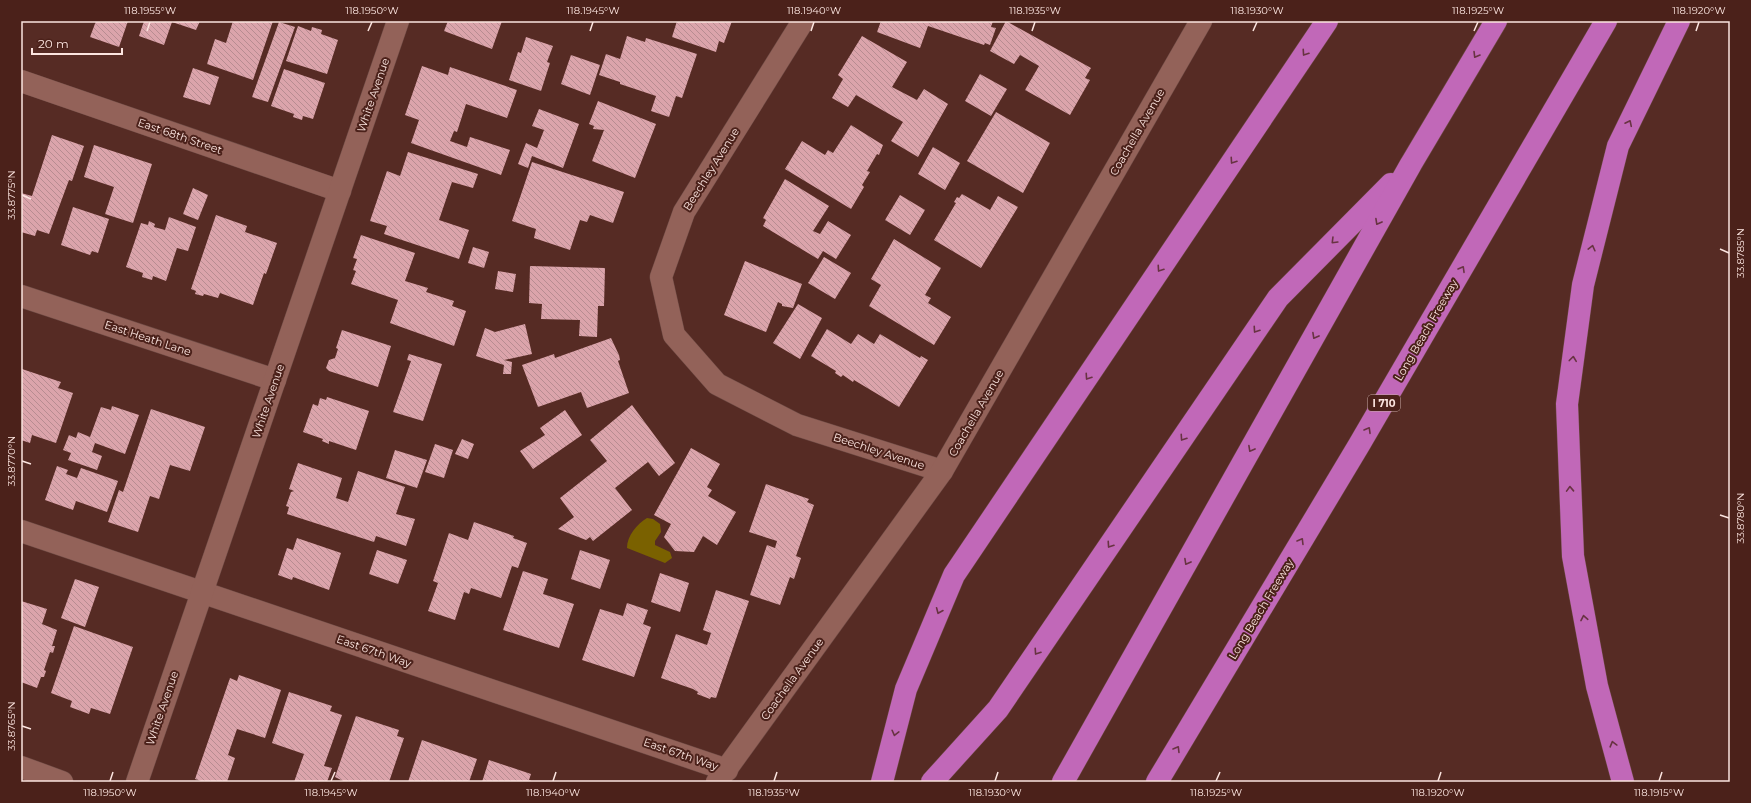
<svg xmlns="http://www.w3.org/2000/svg" width="1751" height="803" viewBox="0 0 1751 803" font-family="Montserrat,sans-serif">
	<defs>
		<pattern id="building-back-hatch" width="6" height="6" patternUnits="userSpaceOnUse"><rect width="6" height="6" fill="#dba4ab"/><path d="M-1 5l2 2M0 0l6 6M5-1l2 2" fill="none" stroke="#b78c91"/></pattern>
	</defs>
	<rect width="100%" height="100%" fill="#562b24"/>
	<path fill="#7a6100" d="M647,518l6,1 7,5 1,8 -6,9v4l15,7 2,6 -7,5 -38,-15c0,-12 10,-24 20,-30z"/>
	<g fill="url(#building-back-hatch)">
		<polygon points="96,21 128,21 119,47 90,37"/>
		<polygon points="144,21 200,21 196,30 172,22 164,45 139,36"/>
		<polygon points="233,21 273,21 253,80 207,64 215,39 226,43"/>
		<polygon points="448,21 502,21 492,49 444,31"/>
		<polygon points="677,21 732,21 724,43 719,41 716,52 672,37"/>
		<polygon points="881,21 993,21 991,27 996,28 990,45 985,43 984,45 928,26 920,48 877,32"/>
		<polygon points="1006,21 1091,68 1085,78 1090,80 1070,115 1025,90 1039,66 1020,55 1014,64 990,51"/>
		<polygon points="279,22 295,27 268,102 252,97"/>
		<polygon points="298,26 311,31 312,27 322,30 321,34 338,40 327,74 286,61"/>
		<polygon points="627,36 645,42 646,38 697,54 682,98 676,96 669,117 651,111 656,96 620,84 620,82 599,75 606,54 620,59"/>
		<polygon points="862,36 907,62 892,87 917,100 924,89 948,104 918,157 891,141 903,122 856,95 848,107 832,98 843,79 838,75"/>
		<polygon points="526,37 553,46 547,62 550,63 541,91 509,80 518,52 521,53"/>
		<polygon points="571,55 600,65 590,95 561,84"/>
		<polygon points="422,66 448,75 450,67 517,90 507,118 466,104 457,132 454,131 450,141 467,147 470,137 510,150 501,175 411,143 419,120 405,115"/>
		<polygon points="193,68 219,77 210,105 183,97"/>
		<polygon points="284,69 325,83 313,119 303,116 302,120 293,117 294,114 271,106"/>
		<polygon points="980,74 1007,89 991,116 965,101"/>
		<polygon points="598,101 656,124 635,178 592,161 604,130 593,129 594,126 589,124"/>
		<polygon points="539,109 579,124 563,168 532,156 528,168 518,164 526,143 537,148 544,130 532,126"/>
		<polygon points="996,112 1050,143 1023,193 967,161"/>
		<polygon points="851,125 883,145 879,155 877,154 867,171 870,172 862,185 864,187 851,209 785,169 802,141 825,155 828,150 833,153"/>
		<polygon points="52,135 84,146 72,181 69,180 49,234 37,230 35,236 21,232 21,193 32,196"/>
		<polygon points="94,145 152,164 133,223 105,214 114,187 84,177"/>
		<polygon points="933,147 960,163 945,190 918,174"/>
		<polygon points="408,152 478,174 473,188 452,182 439,220 469,230 459,259 384,234 387,226 370,221 387,171 400,176"/>
		<polygon points="532,162 624,192 613,223 590,215 587,222 580,220 570,250 534,238 536,229 512,221"/>
		<polygon points="785,179 829,206 813,231 820,234 828,221 851,235 836,259 823,251 818,259 763,226 766,220 763,218"/>
		<polygon points="193,188 208,195 198,220 183,214"/>
		<polygon points="962,194 990,210 998,196 1018,207 981,268 934,240 956,203 954,202 957,197 959,198"/>
		<polygon points="900,195 925,210 910,235 885,220"/>
		<polygon points="73,207 109,219 98,253 92,251 90,255 61,245"/>
		<polygon points="216,215 247,226 245,232 277,243 266,274 264,273 253,305 220,293 218,298 204,294 203,296 195,294 196,291 191,289"/>
		<polygon points="169,217 196,227 188,251 177,248 166,281 153,276 152,280 142,277 143,273 126,267 141,223 148,225 149,221 155,224 154,227 165,230"/>
		<polygon points="361,235 415,253 405,281 428,288 426,292 454,301 452,306 466,311 454,346 390,323 398,300 351,284 356,271 353,270 357,259 353,258"/>
		<polygon points="894,239 941,268 925,295 931,298 928,303 951,317 934,345 869,306 881,285 871,279"/>
		<polygon points="473,247 489,252 484,268 468,263"/>
		<polygon points="824,257 851,273 835,299 808,283"/>
		<polygon points="745,261 802,284 793,308 782,306 782,304 778,302 766,332 724,315"/>
		<polygon points="530,266 605,268 604,306 598,306 597,337 579,336 580,320 541,319 542,304 529,303"/>
		<polygon points="498,271 516,274 513,292 495,289"/>
		<polygon points="798,304 822,318 800,359 773,343"/>
		<polygon points="525,324 532,354 504,360 512,362 511,374 503,374 504,365 476,356 485,328 495,332"/>
		<polygon points="827,329 851,344 858,334 874,344 880,334 920,358 921,356 928,360 899,407 854,380 853,382 843,375 841,377 835,373 836,371 811,356"/>
		<polygon points="342,330 391,346 378,387 329,371 326,368 329,360 335,358 338,349 336,348"/>
		<polygon points="611,338 619,355 620,360 618,361 629,393 587,408 581,392 538,407 522,365 554,354 555,358"/>
		<polygon points="409,354 442,364 423,421 393,412 411,361 407,360"/>
		<polygon points="22,369 61,382 58,388 73,393 56,443 32,435 30,443 21,440"/>
		<polygon points="327,397 369,411 356,450 329,441 329,444 322,441 323,439 303,432 313,404 318,406 320,398 326,400"/>
		<polygon points="632,405 675,463 659,476 648,462 615,488 632,510 593,541 590,537 586,540 558,529 574,517 560,498 607,461 590,440"/>
		<polygon points="112,406 139,415 125,454 95,443 92,452 102,456 97,470 68,460 71,453 63,450 69,435 76,438 78,432 90,437 101,407 111,410"/>
		<polygon points="151,409 205,427 190,471 170,465 159,499 150,496 138,532 108,522 119,490 123,492"/>
		<polygon points="565,410 582,435 533,469 520,451 545,435 540,428"/>
		<polygon points="462,439 474,444 468,459 455,454"/>
		<polygon points="435,444 453,450 444,478 425,472"/>
		<polygon points="691,448 720,464 707,487 712,490 708,496 736,512 717,545 703,536 694,552 675,551 664,537 671,524 654,515"/>
		<polygon points="395,450 427,460 417,488 386,478"/>
		<polygon points="298,463 342,478 336,498 348,502 358,471 405,487 396,514 415,519 406,546 376,536 374,542 287,514 289,507 286,506 291,492 294,491 289,489"/>
		<polygon points="57,466 68,470 66,474 77,478 81,468 118,481 107,512 76,501 73,510 45,500"/>
		<polygon points="766,484 809,499 807,502 814,505 796,556 801,558 794,579 790,577 780,605 750,595 767,545 775,548 777,541 749,532"/>
		<polygon points="474,522 514,536 513,538 527,543 518,568 512,566 501,598 471,588 469,594 464,592 455,620 428,611 438,583 433,581 449,533 468,540"/>
		<polygon points="297,538 341,553 329,590 293,577 292,580 278,575 287,548 293,550"/>
		<polygon points="377,550 407,560 398,584 369,574"/>
		<polygon points="580,550 610,560 600,589 571,579"/>
		<polygon points="523,571 548,579 543,594 574,604 559,648 503,630"/>
		<polygon points="660,573 689,583 680,612 651,602"/>
		<polygon points="75,579 99,587 85,627 61,618"/>
		<polygon points="716,590 749,601 716,698 711,697 710,699 697,694 698,692 693,689 661,678 676,634 707,645 711,633 703,630"/>
		<polygon points="21,601 47,609 42,624 57,630 52,646 55,646 53,653 50,652 44,670 46,671 44,677 41,677 37,688 21,682"/>
		<polygon points="627,603 648,610 643,624 651,627 634,677 582,660 600,609 623,616"/>
		<polygon points="74,626 133,647 110,714 91,708 89,714 70,707 72,701 51,693"/>
		<polygon points="239,675 281,690 265,738 237,729 228,755 235,758 227,782 204,782 195,779 230,678 237,681"/>
		<polygon points="289,692 332,706 330,711 342,715 324,766 332,768 327,782 294,782 304,754 272,743"/>
		<polygon points="356,716 399,730 397,736 404,738 389,782 345,782 335,777"/>
		<polygon points="422,740 477,759 469,782 408,782"/>
		<polygon points="489,760 531,774 529,780 534,782 482,782"/>
	</g>
	<g fill="none" stroke-linecap="round" stroke-linejoin="round">
		<g stroke="#6c4943" stroke-width="23">
			<g id="street">
				<polyline points="803,21 684,212 661,277 674,335 717,384 797,425 942,471"/>
				<polyline points="21,81 340,191"/>
				<polyline points="21,296 275,380"/>
				<polyline points="21,531 727,770"/>
				<polyline points="21,767 62,782"/>
				<polyline points="137,782 398,21"/>
				<polyline points="717,782 942,471 1201,21"/>
			</g>
		</g>
		<g stroke="#6c4943" stroke-width="23">
			<g id="highway">
				<polyline points="882,782 906,689 954,575 1327,21"/>
				<polyline points="932,782 998,709 1278,298 1391,184"/>
				<polyline points="1063,782 1411,164 1496,21"/>
				<polyline points="1157,782 1359,445 1606,21"/>
				<polyline points="1623,782 1597,686 1573,556 1567,404 1583,285 1618,146 1679,21"/>
			</g>
		</g>
		<use href="#street" stroke="#936259" stroke-width="22"/>
		<use href="#highway" stroke="#c168b8" stroke-width="22"/>
	</g>
	<defs><path id="oneway-chevron" d="M-2-3.5L2.5 0L-2 3.5" fill="none" stroke-width="1.6" stroke-linecap="round" stroke-linejoin="round"/></defs>
	<g stroke="#683342">
		<use href="#oneway-chevron" transform="translate(1305 53) rotate(124)"/>
		<use href="#oneway-chevron" transform="translate(1476 55) rotate(121)"/>
		<use href="#oneway-chevron" transform="translate(1629 123) rotate(-64)"/>
		<use href="#oneway-chevron" transform="translate(1233 161) rotate(124)"/>
		<use href="#oneway-chevron" transform="translate(1378 222) rotate(119)"/>
		<use href="#oneway-chevron" transform="translate(1334 241) rotate(135)"/>
		<use href="#oneway-chevron" transform="translate(1592 248) rotate(-76)"/>
		<use href="#oneway-chevron" transform="translate(1160 269) rotate(124)"/>
		<use href="#oneway-chevron" transform="translate(1462 269) rotate(-60)"/>
		<use href="#oneway-chevron" transform="translate(1256 330) rotate(124)"/>
		<use href="#oneway-chevron" transform="translate(1315 336) rotate(119)"/>
		<use href="#oneway-chevron" transform="translate(1573 359) rotate(-83)"/>
		<use href="#oneway-chevron" transform="translate(1088 377) rotate(124)"/>
		<use href="#oneway-chevron" transform="translate(1368 430) rotate(-60)"/>
		<use href="#oneway-chevron" transform="translate(1183 438) rotate(124)"/>
		<use href="#oneway-chevron" transform="translate(1251 449) rotate(119)"/>
		<use href="#oneway-chevron" transform="translate(1570 489) rotate(-92)"/>
		<use href="#oneway-chevron" transform="translate(1301 541) rotate(-59)"/>
		<use href="#oneway-chevron" transform="translate(1110 545) rotate(124)"/>
		<use href="#oneway-chevron" transform="translate(1187 562) rotate(119)"/>
		<use href="#oneway-chevron" transform="translate(939 611) rotate(113)"/>
		<use href="#oneway-chevron" transform="translate(1584 618) rotate(-101)"/>
		<use href="#oneway-chevron" transform="translate(1037 652) rotate(124)"/>
		<use href="#oneway-chevron" transform="translate(895 733) rotate(104)"/>
		<use href="#oneway-chevron" transform="translate(1613 744) rotate(-105)"/>
		<use href="#oneway-chevron" transform="translate(1177 749) rotate(-59)"/>
	</g>
	<path fill="none" stroke="#fce5e0" stroke-width="1.5" d="M147,31l3,-9M368,31l4,-9M590,31l3,-9M811,31l3,-9M1032,31l3,-9M1253,31l4,-9M1474,31l4,-9M1696,31l3,-9M22,195l9,4M1720,249l9,4M22,461l9,3M1720,515l9,3M22,726l9,3M110,781l3,-9M331,781l4,-9M553,781l3,-9M774,781l3,-9M995,781l3,-9M1216,781l4,-9M1438,781l3,-9M1659,781l3,-9"/>
	<g text-anchor="middle" dominant-baseline="central" stroke-width="4" stroke-linejoin="round" paint-order="stroke">
		<rect fill="#4b211a" stroke="#c7aaa5" stroke-width="1" x="1368" y="395" width="32" height="16" rx="3"/>
		<g font-size="10" font-weight="bold" fill="#fce5e0">
			<text x="1384" y="403">I 710</text>
		</g>
		<g font-size="11" fill="#fce5e0" stroke="#4b211a">
			<text transform="translate(373 95) rotate(-71)">White Avenue</text>
			<text transform="translate(1137 132) rotate(-60)">Coachella Avenue</text>
			<text transform="translate(180 136) rotate(19)">East 68th Street</text>
			<text transform="translate(711 169) rotate(-58)">Beechley Avenue</text>
			<text transform="translate(1426 330) rotate(-60)">Long Beach Freeway</text>
			<text transform="translate(148 338) rotate(18)">East Heath Lane</text>
			<text transform="translate(268 401) rotate(-71)">White Avenue</text>
			<text transform="translate(976 413) rotate(-60)">Coachella Avenue</text>
			<text transform="translate(879 451) rotate(18)">Beechley Avenue</text>
			<text transform="translate(1261 609) rotate(-59)">Long Beach Freeway</text>
			<text transform="translate(374 651) rotate(19)">East 67th Way</text>
			<text transform="translate(792 679) rotate(-54)">Coachella Avenue</text>
			<text transform="translate(162 708) rotate(-71)">White Avenue</text>
			<text transform="translate(681 754) rotate(19)">East 67th Way</text>
		</g>
	</g>
	<rect width="1751" height="803" fill="none" stroke="#4b211a" stroke-width="44"/>
	<path d="M32 48v6h90v-6" fill="none" stroke="#fce5e0" stroke-width="2"/>
	<text x="38" y="48" font-size="12" fill="#fce5e0" stroke="#4b211a" stroke-width="3" paint-order="stroke">20 m</text>
	<rect x="22" y="22" width="1707" height="759" fill="none" stroke="#fce5e0" stroke-width="1.5"/>
	<g font-size="10" text-anchor="middle" fill="#fce5e0">
		<text x="150" y="14">118.1955°W</text>
		<text x="372" y="14">118.1950°W</text>
		<text x="593" y="14">118.1945°W</text>
		<text x="814" y="14">118.1940°W</text>
		<text x="1035" y="14">118.1935°W</text>
		<text x="1257" y="14">118.1930°W</text>
		<text x="1478" y="14">118.1925°W</text>
		<text x="1699" y="14">118.1920°W</text>
		<text transform="translate(11 195) rotate(-90)" y="4">33.8775°N</text>
		<text transform="translate(1740 253) rotate(-90)" y="4">33.8785°N</text>
		<text transform="translate(11 461) rotate(-90)" y="4">33.8770°N</text>
		<text transform="translate(1740 518) rotate(-90)" y="4">33.8780°N</text>
		<text transform="translate(11 726) rotate(-90)" y="4">33.8765°N</text>
		<text x="110" y="796">118.1950°W</text>
		<text x="331" y="796">118.1945°W</text>
		<text x="553" y="796">118.1940°W</text>
		<text x="774" y="796">118.1935°W</text>
		<text x="995" y="796">118.1930°W</text>
		<text x="1216" y="796">118.1925°W</text>
		<text x="1438" y="796">118.1920°W</text>
		<text x="1659" y="796">118.1915°W</text>
	</g>
</svg>
